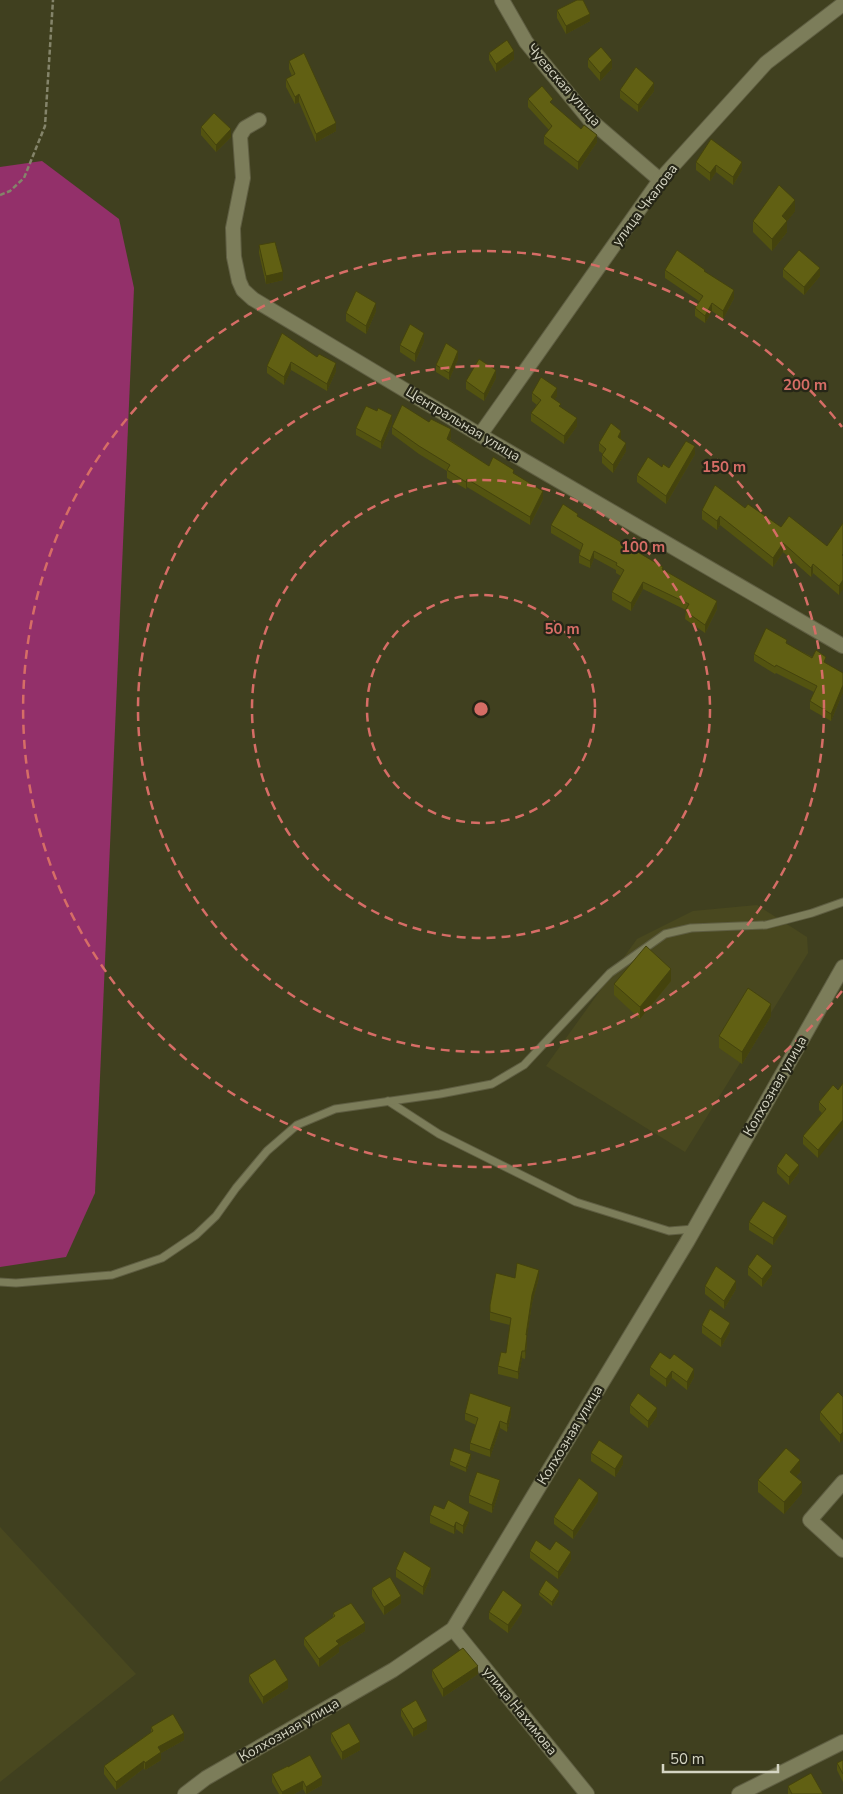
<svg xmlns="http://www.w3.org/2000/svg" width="843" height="1794" viewBox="0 0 843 1794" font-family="'Nunito Sans',sans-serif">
	<rect width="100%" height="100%" fill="#40401f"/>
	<g fill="#49481f">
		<polygon points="757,905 807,937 808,953 685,1152 546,1066 637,939 693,911"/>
		<polygon points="0,1527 136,1674 0,1782"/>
	</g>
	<polygon fill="#93306a" points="42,161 119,219 134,288 95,1193 66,1257 0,1267 0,167"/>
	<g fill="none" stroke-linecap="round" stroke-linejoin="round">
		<g stroke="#5f5e42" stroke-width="9">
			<g id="lane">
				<polyline points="388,1101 439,1134 576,1202 669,1231 694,1229"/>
				<polyline points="0,1282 16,1283 112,1275 162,1258 196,1235 216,1216 236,1188 267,1151 297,1125 335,1109 440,1094 492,1084 524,1065 610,973 665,934 691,928 766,925 812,913 843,902"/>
			</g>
		</g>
		<g stroke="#5f5e42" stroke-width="16">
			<g id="street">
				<polyline points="502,0 526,42 589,119 660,180"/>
				<polyline points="259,120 245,128 240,136 243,178 233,228 234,257 239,281 243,290 253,299 480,435 843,646"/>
				<polyline points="480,435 660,180 766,63 843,4"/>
				<polyline points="843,1482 810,1520 843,1550"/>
				<polyline points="453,1629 587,1794"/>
				<polyline points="185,1794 206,1778 393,1670 453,1629 687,1242 843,967"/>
				<polyline points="739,1794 843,1742"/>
			</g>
		</g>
		<polyline stroke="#84846a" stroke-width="2.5" stroke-dasharray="5 2.5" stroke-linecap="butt" points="0,195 10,191 24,178 45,126 53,0"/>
		<use href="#lane" stroke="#7c7d5a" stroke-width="7"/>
		<use href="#street" stroke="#7c7d5a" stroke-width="14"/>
	</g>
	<g fill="#535310">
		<polygon points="557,10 590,21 566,34 557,18"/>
		<polygon points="489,53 514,59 496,72 489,60"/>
		<polygon points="588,59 612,68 600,81 588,67"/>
		<polygon points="289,61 336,131 316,142 299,102 295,104 286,87 286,79 292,76 289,69"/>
		<polygon points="620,90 654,91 638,112 620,98"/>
		<polygon points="528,99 553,105 597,142 578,170 544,144 544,136 549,130 528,107"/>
		<polygon points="201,127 231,137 216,152 201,135"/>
		<polygon points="711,139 742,170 733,185 716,172 710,181 696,170 696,162"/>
		<polygon points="795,211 787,221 787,232 772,251 753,232 753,221"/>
		<polygon points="259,245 283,280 266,284 259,253"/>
		<polygon points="783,269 820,276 804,295 783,277"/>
		<polygon points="665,270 705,272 734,298 723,319 712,311 705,323 695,316 695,308 699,301 665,278"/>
		<polygon points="376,311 366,334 346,321 346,313"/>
		<polygon points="282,333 336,371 327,391 291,370 284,385 267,373 267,366"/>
		<polygon points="424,341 415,362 400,352 400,345"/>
		<polygon points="458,359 449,380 436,372 436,365"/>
		<polygon points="496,378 484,401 466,389 466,381"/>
		<polygon points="532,393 557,396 554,400 577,426 564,444 531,421 531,413 537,405 532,401"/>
		<polygon points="377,411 392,423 381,449 356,435 356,428"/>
		<polygon points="392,427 451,437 450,440 489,466 514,473 543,499 530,525 467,487 466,489 447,478 447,471 419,454 392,434"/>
		<polygon points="621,438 621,439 626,451 613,473 602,463 602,455 603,454 599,451 599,443"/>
		<polygon points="695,454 666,504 637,482 637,475 662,467 669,468"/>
		<polygon points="745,508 781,527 827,546 843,523 839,595 813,573 811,577 783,552 773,567 720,525 717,530 702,519 702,510"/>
		<polygon points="578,517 663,570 717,609 705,633 685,619 686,610 643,589 631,611 612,600 612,592 621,576 616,573 616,570 594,558 590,568 579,563 579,555 580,550 551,533 551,525"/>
		<polygon points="787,644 843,673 843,692 831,721 810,709 810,701 814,692 776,673 775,674 754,661 754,654"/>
		<polygon points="671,981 640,1019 614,995 614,984"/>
		<polygon points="771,1016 742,1064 719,1048 719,1036"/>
		<polygon points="833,1085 818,1158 803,1144 803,1136 822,1113 819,1110 819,1102"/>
		<polygon points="777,1166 799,1172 789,1185 777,1173"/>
		<polygon points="749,1222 787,1224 773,1245 749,1230"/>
		<polygon points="748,1267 772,1274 762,1287 748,1275"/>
		<polygon points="539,1277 532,1303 527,1335 527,1343 525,1359 522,1358 518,1379 498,1374 498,1366 506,1353 510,1325 490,1320 490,1305 515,1278"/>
		<polygon points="705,1286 736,1289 724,1309 705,1294"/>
		<polygon points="702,1325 730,1331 721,1347 702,1333"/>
		<polygon points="670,1359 694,1377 687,1390 672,1378 666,1387 650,1375 650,1367"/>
		<polygon points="843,1397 840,1443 820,1420 820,1412"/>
		<polygon points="630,1405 657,1416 648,1428 630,1413"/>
		<polygon points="465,1413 511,1415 507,1432 500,1428 490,1457 470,1450 470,1443 476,1425 465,1420"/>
		<polygon points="591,1453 623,1464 615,1477 591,1461"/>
		<polygon points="471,1458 466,1472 450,1465 450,1461"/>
		<polygon points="800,1472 796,1476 802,1493 784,1514 758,1492 758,1480"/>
		<polygon points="500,1488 492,1513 469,1503 469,1495"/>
		<polygon points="598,1501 573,1539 554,1524 554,1517"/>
		<polygon points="430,1515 469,1520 463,1534 456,1529 454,1534 430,1523"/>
		<polygon points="550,1550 571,1560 558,1579 530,1558 530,1551"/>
		<polygon points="396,1569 431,1576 423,1595 396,1577"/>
		<polygon points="372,1588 401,1603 384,1615 372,1596"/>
		<polygon points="539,1592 559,1595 552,1606 539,1595"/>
		<polygon points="489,1612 522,1612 508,1633 489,1619"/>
		<polygon points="333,1613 365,1631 339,1647 339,1652 319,1667 304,1645 304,1638 333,1617"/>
		<polygon points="432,1670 478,1674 443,1697 432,1677"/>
		<polygon points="249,1675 288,1688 263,1704 249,1682"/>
		<polygon points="401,1709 427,1729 413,1737 401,1716"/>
		<polygon points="151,1727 184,1740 161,1753 161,1760 145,1770 144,1768 116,1790 104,1774 104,1766 151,1732"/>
		<polygon points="331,1733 360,1750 342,1760 331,1741"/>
		<polygon points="843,1760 843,1782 837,1770 837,1763"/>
		<polygon points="288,1767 322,1785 306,1794 303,1789 294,1794 279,1794 272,1782 272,1774"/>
		<polygon points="788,1786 823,1794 788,1794"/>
	</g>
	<g fill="#44430d">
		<polygon points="590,14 590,21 566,34 566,26"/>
		<polygon points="514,51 514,59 496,72 496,64"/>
		<polygon points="612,60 612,68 600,81 600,73"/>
		<polygon points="654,83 654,91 638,112 638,105"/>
		<polygon points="299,94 299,102 295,104 295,97"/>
		<polygon points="336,123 336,131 316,142 316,134"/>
		<polygon points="231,129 231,137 216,152 216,145"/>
		<polygon points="597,135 597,142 578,170 578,162"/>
		<polygon points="742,162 742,170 733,185 733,177"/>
		<polygon points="716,165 716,172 710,181 710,173"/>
		<polygon points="795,200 795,211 782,228 782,216"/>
		<polygon points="787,221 787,232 772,251 772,239"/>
		<polygon points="820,268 820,276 804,295 804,287"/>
		<polygon points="283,272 283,280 266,284 266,276"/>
		<polygon points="734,290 734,298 723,319 723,311"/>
		<polygon points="376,303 376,311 366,334 366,326"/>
		<polygon points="712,303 712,311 705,323 705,316"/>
		<polygon points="424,333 424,341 415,362 415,354"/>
		<polygon points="458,351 458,359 449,380 449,373"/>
		<polygon points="291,362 291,370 284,385 284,377"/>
		<polygon points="336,363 336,371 327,391 327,384"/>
		<polygon points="496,370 496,378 484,401 484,394"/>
		<polygon points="557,388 557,396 551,405 551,397"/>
		<polygon points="392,415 392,423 381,449 381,442"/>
		<polygon points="577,418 577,426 564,444 564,436"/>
		<polygon points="451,429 451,437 447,446 447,439"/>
		<polygon points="621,431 621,438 618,444 618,437"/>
		<polygon points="626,443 626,451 613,473 613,465"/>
		<polygon points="695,446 695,454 666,504 666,496"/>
		<polygon points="467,479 467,487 466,489 466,482"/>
		<polygon points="543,491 543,499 530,525 530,517"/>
		<polygon points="720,516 720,525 717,530 717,521"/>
		<polygon points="783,543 783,552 773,567 773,558"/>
		<polygon points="594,551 594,558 590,568 590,561"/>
		<polygon points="813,564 813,573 811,577 811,568"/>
		<polygon points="843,580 843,589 839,595 839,586"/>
		<polygon points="643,582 643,589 631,611 631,603"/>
		<polygon points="717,601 717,609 705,633 705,625"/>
		<polygon points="843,685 843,692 831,721 831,714"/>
		<polygon points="671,969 671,981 640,1019 640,1007"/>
		<polygon points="771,1004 771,1016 742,1064 742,1052"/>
		<polygon points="843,1120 843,1127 818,1158 818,1150"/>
		<polygon points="799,1165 799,1172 789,1185 789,1177"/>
		<polygon points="787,1216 787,1224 773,1245 773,1238"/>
		<polygon points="772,1266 772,1274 762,1287 762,1279"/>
		<polygon points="539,1270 539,1277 532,1303 526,1343 526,1335 532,1295"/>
		<polygon points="736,1281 736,1289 724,1309 724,1301"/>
		<polygon points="730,1323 730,1331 721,1347 721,1339"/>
		<polygon points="527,1335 527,1343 525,1359 525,1351"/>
		<polygon points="522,1351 522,1358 518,1379 518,1372"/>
		<polygon points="694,1369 694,1377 687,1390 687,1382"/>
		<polygon points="672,1371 672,1378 666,1387 666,1379"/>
		<polygon points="511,1407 511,1415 507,1432 507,1424"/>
		<polygon points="657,1408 657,1416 648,1428 648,1421"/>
		<polygon points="500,1421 500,1428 490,1457 490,1450"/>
		<polygon points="843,1432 843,1440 840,1443 840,1435"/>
		<polygon points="471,1454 471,1458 466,1472 466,1468"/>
		<polygon points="623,1456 623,1464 615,1477 615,1469"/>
		<polygon points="800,1460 800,1472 790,1483 790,1472"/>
		<polygon points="500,1480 500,1488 492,1513 492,1505"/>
		<polygon points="802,1482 802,1493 784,1514 784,1502"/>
		<polygon points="598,1493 598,1501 573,1539 573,1531"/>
		<polygon points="469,1512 469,1520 463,1534 463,1526"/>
		<polygon points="456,1522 456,1529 454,1534 454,1527"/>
		<polygon points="571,1552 571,1560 558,1579 558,1572"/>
		<polygon points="431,1568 431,1576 423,1595 423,1587"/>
		<polygon points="559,1591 559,1595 552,1606 552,1602"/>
		<polygon points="401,1596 401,1603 384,1615 384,1607"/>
		<polygon points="522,1605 522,1612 508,1633 508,1625"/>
		<polygon points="365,1623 365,1631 339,1647 339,1652 319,1667 319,1659 336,1641"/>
		<polygon points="478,1666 478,1674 443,1697 443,1689"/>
		<polygon points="288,1680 288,1688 263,1704 263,1697"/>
		<polygon points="427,1721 427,1729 413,1737 413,1729"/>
		<polygon points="184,1733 184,1740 161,1753 161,1760 145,1770 145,1763 158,1747"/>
		<polygon points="360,1742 360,1750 342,1760 342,1752"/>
		<polygon points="144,1761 144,1768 116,1790 116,1782"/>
		<polygon points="322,1777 322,1785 306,1794 306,1787"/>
		<polygon points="303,1781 303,1789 294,1794 282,1794 282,1792"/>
	</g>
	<g fill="#616013" stroke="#44430d">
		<polygon points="577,0 583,0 590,14 566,26 557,10"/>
		<polygon points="507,40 514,51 496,64 489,53"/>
		<polygon points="601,47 612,60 600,73 588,59"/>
		<polygon points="304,53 336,123 316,134 299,94 295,97 286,79 295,74 289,61"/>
		<polygon points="636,67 654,83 638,105 620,90"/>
		<polygon points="542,86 553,99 550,102 581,129 584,125 597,135 578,162 544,136 552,126 528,99"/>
		<polygon points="214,113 231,129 216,145 201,127"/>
		<polygon points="711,139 742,162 733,177 716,165 710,173 696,162"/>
		<polygon points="779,185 795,200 782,216 787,221 772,239 753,221"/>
		<polygon points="275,242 283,272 266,276 259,245"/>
		<polygon points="677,250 705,270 704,271 734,290 723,311 712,303 705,316 695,308 703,296 665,270"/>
		<polygon points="799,250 820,268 804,287 783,269"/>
		<polygon points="356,291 376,303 366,326 346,313"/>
		<polygon points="410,324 424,333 415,354 400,345"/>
		<polygon points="282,333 317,357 319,354 336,363 327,384 291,362 284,377 267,366"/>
		<polygon points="446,343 458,351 449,373 436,365"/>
		<polygon points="479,359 496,370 484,394 466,381"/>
		<polygon points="541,377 557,388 551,397 561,404 559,406 577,418 564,436 531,413 541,400 532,393"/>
		<polygon points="402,405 429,422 431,419 451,429 447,439 489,466 493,457 514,470 513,473 543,491 530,517 467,479 466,482 447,470 450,465 419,446 392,427"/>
		<polygon points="366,406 377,411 378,408 392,415 381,442 356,428"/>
		<polygon points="611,423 621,431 618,437 626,443 613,465 602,455 606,449 599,443"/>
		<polygon points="686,441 695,446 666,496 637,475 648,457 662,467 663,464 669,468"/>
		<polygon points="715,485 745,508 748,504 781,527 789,516 827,546 843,523 843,554 842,555 843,556 843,580 839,586 813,564 811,568 783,543 773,558 720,516 717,521 702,510"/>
		<polygon points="563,504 578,514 577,516 663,567 662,569 717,601 705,625 685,611 689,604 643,582 631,603 612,592 624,570 616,565 617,563 594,551 590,561 579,555 583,544 551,525"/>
		<polygon points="766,628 787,640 786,643 812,658 816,650 826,657 824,662 843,673 843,685 831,714 810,701 817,686 776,665 775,667 754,654"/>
		<polygon points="646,946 671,969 640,1007 614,984"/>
		<polygon points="748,988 771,1004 742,1052 719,1036"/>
		<polygon points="843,1083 843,1120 818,1150 803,1136 826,1109 819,1102 833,1085 838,1090"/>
		<polygon points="786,1153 799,1165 789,1177 777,1166"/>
		<polygon points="763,1201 787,1216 773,1238 749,1222"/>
		<polygon points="757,1254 772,1266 762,1279 748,1267"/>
		<polygon points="517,1263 539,1270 532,1295 526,1335 527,1335 525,1351 522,1351 518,1372 498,1366 501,1352 506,1353 511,1318 490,1312 490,1305 496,1273 515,1278"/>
		<polygon points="716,1266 736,1281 724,1301 705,1286"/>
		<polygon points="710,1309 730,1323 721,1339 702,1325"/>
		<polygon points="660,1352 670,1359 674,1354 694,1369 687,1382 672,1371 666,1379 650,1367"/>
		<polygon points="838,1392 843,1397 843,1432 840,1435 820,1412"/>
		<polygon points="470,1393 511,1407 507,1424 500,1421 490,1450 470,1443 478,1418 465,1413"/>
		<polygon points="638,1393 657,1408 648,1421 630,1405"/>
		<polygon points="599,1440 623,1456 615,1469 591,1453"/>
		<polygon points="454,1448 471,1454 466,1468 450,1461"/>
		<polygon points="786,1448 800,1460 790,1472 802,1482 784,1502 758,1480"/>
		<polygon points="477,1472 500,1480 492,1505 469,1495"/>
		<polygon points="579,1478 598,1493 573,1531 554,1517"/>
		<polygon points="448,1500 469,1512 463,1526 456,1522 454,1527 430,1515 434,1505 444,1509"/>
		<polygon points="536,1540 550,1550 556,1541 571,1552 558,1572 530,1551"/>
		<polygon points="404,1551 431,1568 423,1587 396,1569"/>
		<polygon points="390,1577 401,1596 384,1607 372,1588"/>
		<polygon points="546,1580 559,1591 552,1602 539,1592"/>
		<polygon points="503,1590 522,1605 508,1625 489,1612"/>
		<polygon points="351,1603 365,1623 336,1641 339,1644 319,1659 304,1638 335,1616 333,1613"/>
		<polygon points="463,1648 478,1666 443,1689 432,1670"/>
		<polygon points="275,1659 288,1680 263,1697 249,1675"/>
		<polygon points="416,1700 427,1721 413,1729 401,1709"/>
		<polygon points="173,1714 184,1733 158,1747 161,1752 145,1763 144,1761 116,1782 104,1766 153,1731 151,1727"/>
		<polygon points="349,1723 360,1742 342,1752 331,1733"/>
		<polygon points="310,1755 322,1777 306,1787 303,1781 282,1792 272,1774 288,1766 288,1767"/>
		<polygon points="843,1760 843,1774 837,1763"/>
		<polygon points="811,1773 823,1794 792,1794 788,1786"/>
	</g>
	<g fill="none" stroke="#d66d66" stroke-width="2.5" stroke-dasharray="9 6">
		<circle cx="481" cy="709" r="114"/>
		<circle cx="481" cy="709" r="229"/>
		<circle cx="481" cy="709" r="343"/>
		<path d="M842 991A458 458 0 1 1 842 427"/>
	</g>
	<g text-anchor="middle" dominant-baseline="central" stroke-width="4.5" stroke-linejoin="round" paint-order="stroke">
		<g font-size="14" fill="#d5d5c3" stroke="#262617">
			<text transform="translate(564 85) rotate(49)">Чуевская улица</text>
			<text transform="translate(645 205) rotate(-53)">улица Чкалова</text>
			<text transform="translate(463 424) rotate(31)">Центральная улица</text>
			<text transform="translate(775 1086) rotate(-60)">Колхозная улица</text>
			<text transform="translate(570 1435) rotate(-59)">Колхозная улица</text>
			<text transform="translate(520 1711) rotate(51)">улица Нахимова</text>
			<text transform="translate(289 1730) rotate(-30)">Колхозная улица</text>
		</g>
	</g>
	<circle cx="481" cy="709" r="8" fill="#d66d66" stroke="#262617" stroke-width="2.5"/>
	<g font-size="15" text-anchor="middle" font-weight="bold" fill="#d66d66" stroke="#262617" stroke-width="4.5" stroke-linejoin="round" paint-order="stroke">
		<text x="805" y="390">200 m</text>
		<text x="724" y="472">150 m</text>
		<text x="643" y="552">100 m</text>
		<text x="562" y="634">50 m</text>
	</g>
	<path d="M663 1764v8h115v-8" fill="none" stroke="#d5d5c3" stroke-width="2.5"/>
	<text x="670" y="1764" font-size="15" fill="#d5d5c3" stroke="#262617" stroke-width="4" paint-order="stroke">50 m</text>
</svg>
